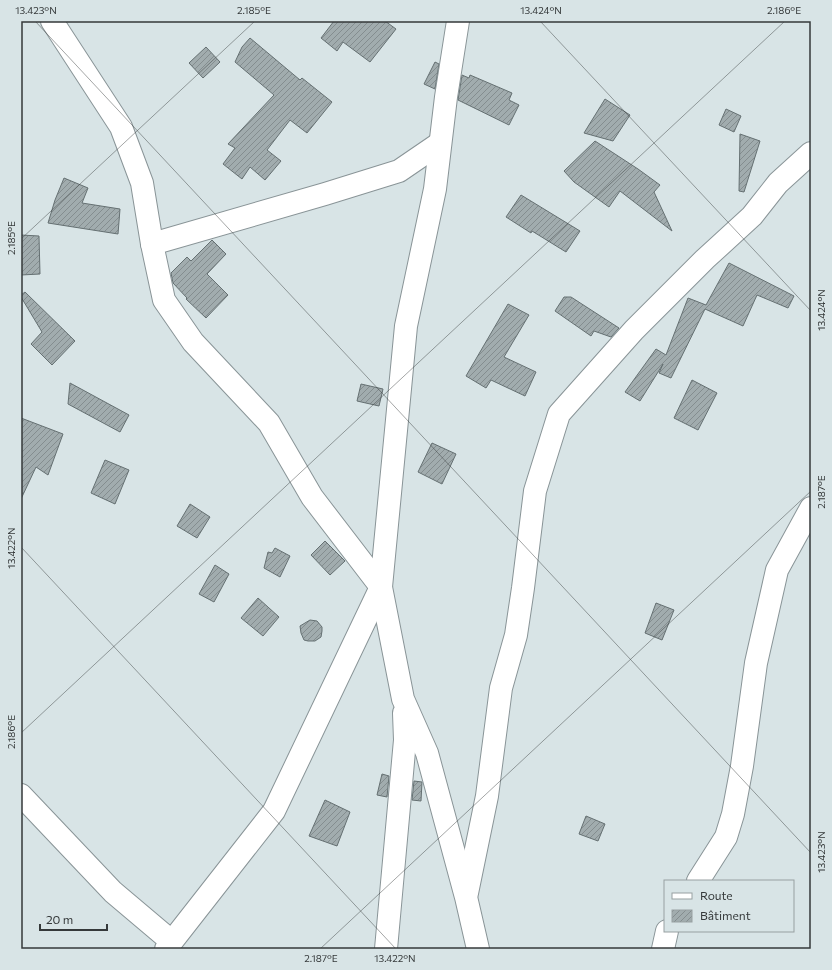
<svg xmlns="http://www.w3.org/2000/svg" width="832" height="970" viewBox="0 0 832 970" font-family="Commissioner,sans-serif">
	<defs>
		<pattern id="building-hatch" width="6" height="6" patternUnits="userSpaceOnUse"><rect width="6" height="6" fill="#a1acae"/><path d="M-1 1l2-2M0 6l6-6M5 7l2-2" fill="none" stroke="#848d8f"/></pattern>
	</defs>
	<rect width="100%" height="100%" fill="#d8e4e6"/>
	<g fill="url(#building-hatch)" stroke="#657072">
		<polygon points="334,21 385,21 396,29 370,62 343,42 337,51 321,38"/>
		<polygon points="250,38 300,80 302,78 332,102 307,133 290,120 267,150 281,161 265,180 250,167 242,179 223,164 235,148 228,144 274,95 235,62 242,47"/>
		<polygon points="206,47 220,62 203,78 189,63"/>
		<polygon points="435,62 439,64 435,89 424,84"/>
		<polygon points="462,75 469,78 470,75 512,93 509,100 519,105 509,125 458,100"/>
		<polygon points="605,99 630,115 613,141 584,133"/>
		<polygon points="726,109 741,116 734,132 719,125"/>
		<polygon points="740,134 760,141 744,192 739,191"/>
		<polygon points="595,141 638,169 660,185 654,192 672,231 620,191 609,207 574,182 564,171"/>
		<polygon points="64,178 88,188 82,203 120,209 118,234 48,223 55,200"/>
		<polygon points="521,195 580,231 566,252 532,231 531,233 506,217"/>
		<polygon points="21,235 39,236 40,274 21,275"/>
		<polygon points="212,240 226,254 207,274 228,295 206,318 186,299 187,298 173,283 171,273 187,257 191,261"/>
		<polygon points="729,263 794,296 788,308 757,295 743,326 705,309 671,378 659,373 663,364 640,401 625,392 656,349 666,355 688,298 706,305"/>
		<polygon points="25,292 75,341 52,365 31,344 42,332 21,297 21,295"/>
		<polygon points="564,297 571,297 619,328 611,337 594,331 591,336 555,311"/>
		<polygon points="508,304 529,315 504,357 536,372 525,396 491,380 486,388 466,376"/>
		<polygon points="692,380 717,393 698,430 674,418"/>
		<polygon points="70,383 129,415 120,432 68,404"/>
		<polygon points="361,384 383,389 379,406 357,401"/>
		<polygon points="21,418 63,434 48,475 36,467 21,499"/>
		<polygon points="432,443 456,454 442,484 418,472"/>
		<polygon points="105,460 129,470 115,504 91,493"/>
		<polygon points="190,504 210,517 197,538 177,526"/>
		<polygon points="325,541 345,561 330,575 311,555"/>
		<polygon points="275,548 290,556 280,577 264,568 268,552 272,553"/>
		<polygon points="215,565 229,574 214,602 199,594"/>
		<polygon points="258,598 279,617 263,636 241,618"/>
		<polygon points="656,603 674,610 662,640 645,633"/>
		<polygon points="310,620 317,621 322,627 322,631 321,637 315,641 308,641 304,640 301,633 300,626"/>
		<polygon points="382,774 389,776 387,797 377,795"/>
		<polygon points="414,781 422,782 421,801 412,800"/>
		<polygon points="325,800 350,812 337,846 309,836"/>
		<polygon points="586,816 605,824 598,841 579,834"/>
	</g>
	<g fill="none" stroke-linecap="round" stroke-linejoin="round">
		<g stroke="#899497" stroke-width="24">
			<g id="minor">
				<polyline points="52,21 121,127 142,183 152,244 164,300 193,342 269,423 312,497 381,587 403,699 427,753 466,897 478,949"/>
				<polyline points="152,244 325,194 399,171 440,143"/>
				<polyline points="21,795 113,892 171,941"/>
				<polyline points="698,881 726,837 733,814 742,766 756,663 777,570 811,508"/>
				<polyline points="467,893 487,796 501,688 516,635 523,588 535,491 559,414 634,330 705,259 752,216 778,183 811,153"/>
				<polyline points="166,949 274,811 381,587 406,326 435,189 446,97 458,21"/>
				<polyline points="386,949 405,740 404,713"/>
				<polyline points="663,949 667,931"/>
			</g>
		</g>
		<use href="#minor" stroke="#fff" stroke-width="22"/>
	</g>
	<path fill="none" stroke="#35393a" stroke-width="1" stroke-opacity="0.45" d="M35,21l776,832M540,21l271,290M21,239l234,-218M21,547l375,402M21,733l764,-712M320,949l491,-458"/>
	<rect width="832" height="970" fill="none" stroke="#d8e4e6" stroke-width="44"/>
	<rect x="664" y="880" width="130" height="52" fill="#d8e4e6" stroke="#97a0a1"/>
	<rect x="672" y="893" width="20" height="6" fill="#ffffff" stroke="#97a0a1"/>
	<text x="700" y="900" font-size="12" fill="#35393a">Route</text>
	<rect x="672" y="910" width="20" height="12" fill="url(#building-hatch)" stroke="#97a0a1"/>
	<text x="700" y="920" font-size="12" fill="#35393a">Bâtiment</text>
	<path d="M40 924v6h67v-6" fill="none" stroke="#35393a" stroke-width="2"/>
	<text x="46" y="924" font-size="12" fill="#35393a" stroke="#d8e4e6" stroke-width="3" paint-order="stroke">20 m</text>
	<rect x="22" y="22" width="788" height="926" fill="none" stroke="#35393a" stroke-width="1.5"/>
	<g font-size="10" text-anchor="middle" fill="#35393a">
		<text x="36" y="14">13.423°N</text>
		<text x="254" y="14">2.185°E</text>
		<text x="541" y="14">13.424°N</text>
		<text x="784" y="14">2.186°E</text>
		<text transform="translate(11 238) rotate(-90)" y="4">2.185°E</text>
		<text transform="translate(821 310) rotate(-90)" y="4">13.424°N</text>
		<text transform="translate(821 492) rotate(-90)" y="4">2.187°E</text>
		<text transform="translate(11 548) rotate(-90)" y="4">13.422°N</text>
		<text transform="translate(11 732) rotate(-90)" y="4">2.186°E</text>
		<text transform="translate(821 852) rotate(-90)" y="4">13.423°N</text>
		<text x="321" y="962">2.187°E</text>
		<text x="395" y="962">13.422°N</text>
	</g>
</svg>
